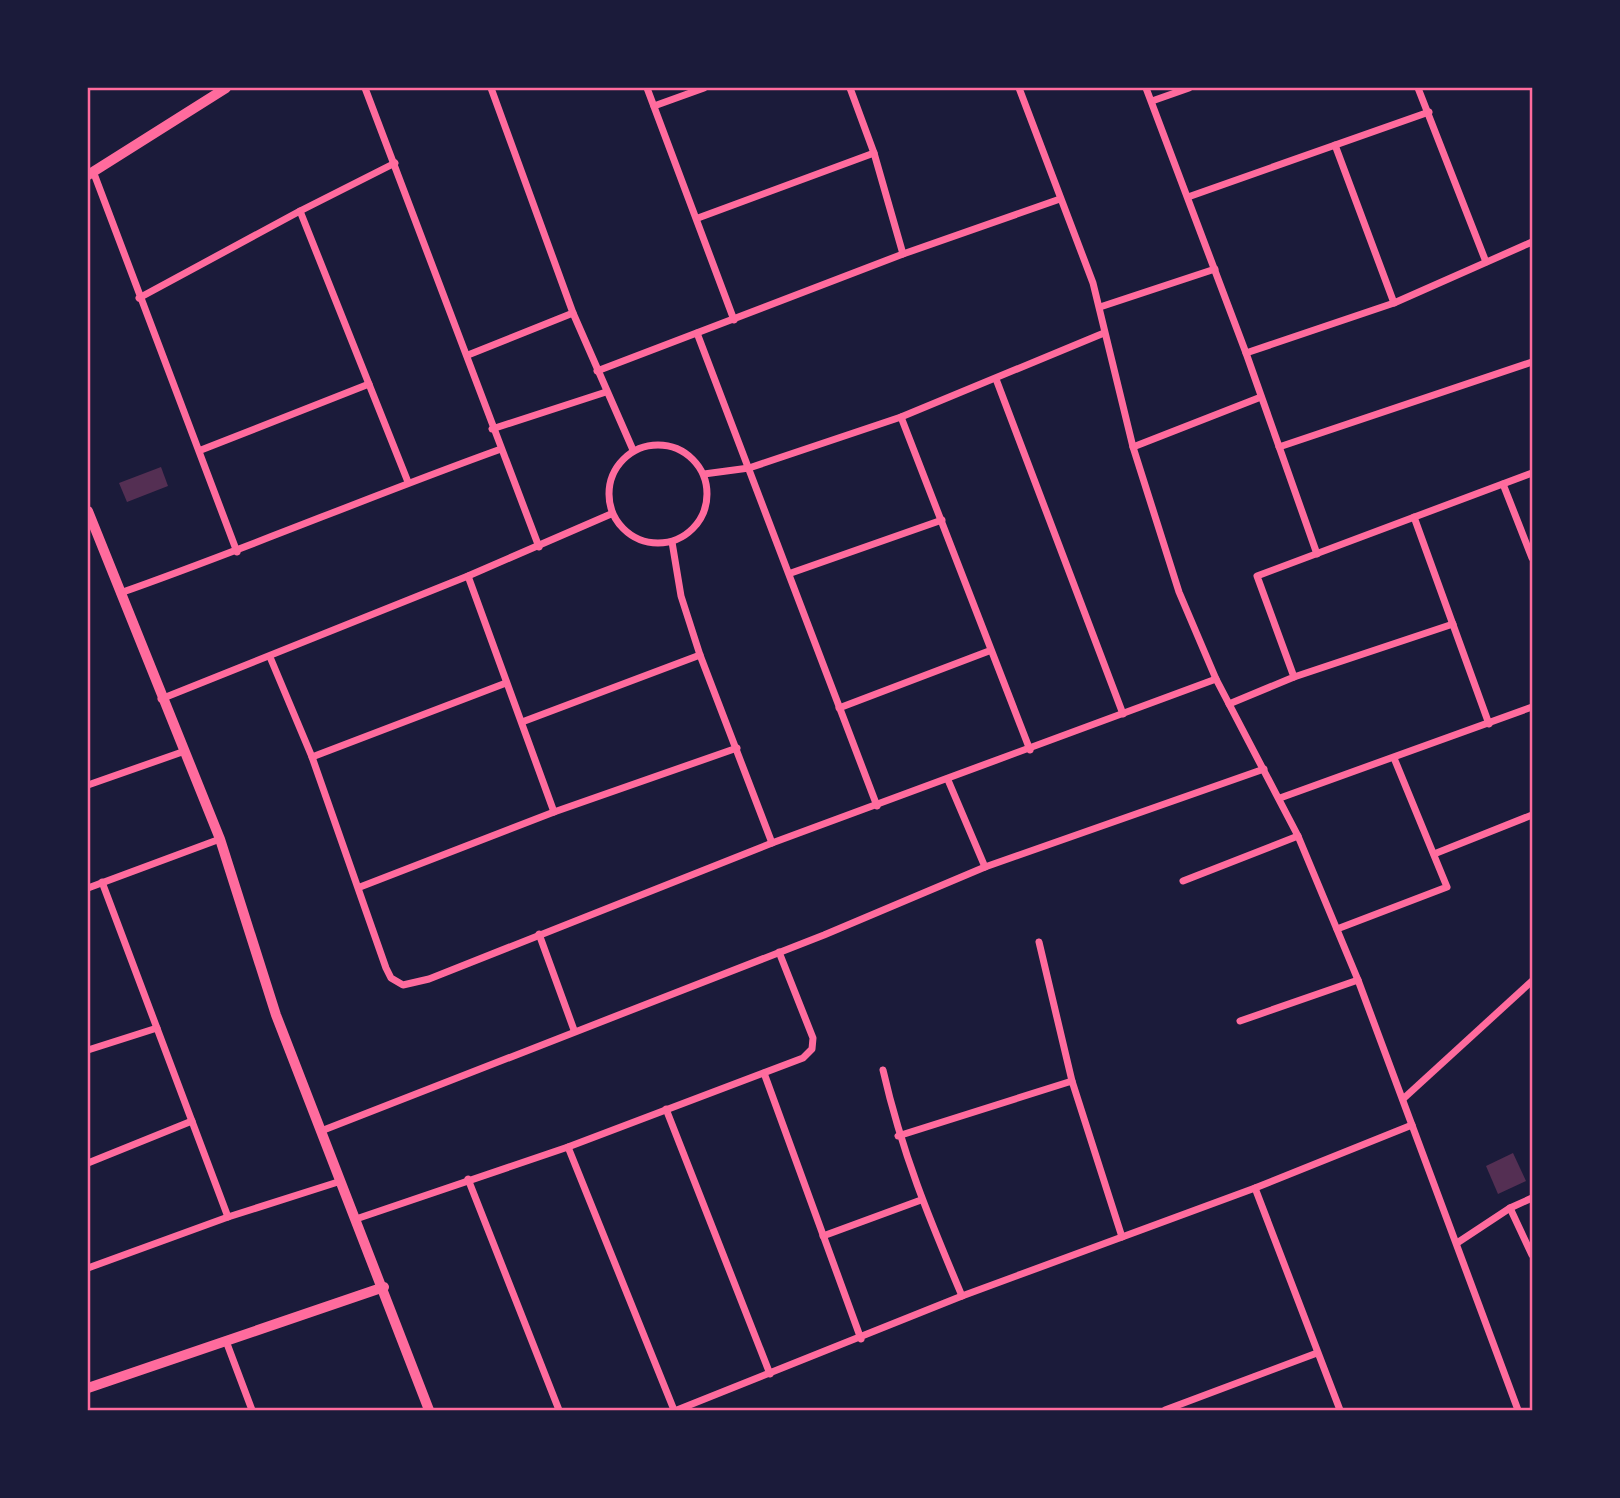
<svg xmlns="http://www.w3.org/2000/svg" width="1620" height="1498" viewBox="0 0 1620 1498" font-family="Overpass,sans-serif">
	<rect width="100%" height="100%" fill="#1b1b3a"/>
	<g fill="#542f53">
		<polygon points="161,467 168,486 127,502 119,483"/>
		<polygon points="1513,1153 1526,1181 1498,1194 1486,1166"/>
	</g>
	<g fill="none" stroke-linecap="round" stroke-linejoin="round">
		<g stroke="#ff6b9d" stroke-width="7">
			<polyline points="365,88 539,547"/>
			<polyline points="491,88 573,313 633,450"/>
			<polyline points="647,88 734,320"/>
			<polyline points="850,88 874,153 903,254"/>
			<polyline points="1019,88 1093,283 1133,447 1179,592 1216,679 1298,836 1358,980 1518,1410"/>
			<polyline points="1146,88 1246,353 1394,303 1532,242"/>
			<polyline points="1418,88 1486,262"/>
			<polyline points="1152,101 1189,88"/>
			<polyline points="654,106 704,88"/>
			<polyline points="1335,145 1394,303"/>
			<polyline points="93,171 237,552"/>
			<polyline points="1188,197 1429,112"/>
			<polyline points="300,211 408,482"/>
			<polyline points="698,218 874,153"/>
			<polyline points="139,298 300,211 395,163"/>
			<polyline points="1100,307 1215,269"/>
			<polyline points="697,333 877,806"/>
			<polyline points="1246,353 1317,554"/>
			<polyline points="468,355 573,313"/>
			<polyline points="597,371 903,254 1060,199"/>
			<polyline points="996,379 1123,714"/>
			<polyline points="901,417 1030,750"/>
			<polyline points="492,429 606,392"/>
			<circle cx="658" cy="494" r="49"/>
			<polyline points="1133,447 1261,397"/>
			<polyline points="1279,447 1532,362"/>
			<polyline points="201,450 369,384"/>
			<polyline points="704,474 749,468 901,417 1104,333"/>
			<polyline points="1503,484 1532,558"/>
			<polyline points="1414,517 1489,724"/>
			<polyline points="672,542 681,596 700,655 772,843"/>
			<polyline points="791,573 942,520"/>
			<polyline points="468,576 554,812"/>
			<path d="M120,593c128,-45 253,-98 381,-144"/>
			<polyline points="270,657 312,757 386,968 391,978 403,985 429,979 772,843 1216,679"/>
			<polyline points="1294,677 1453,624"/>
			<polyline points="161,699 468,576 611,514"/>
			<polyline points="1229,704 1294,677 1257,576 1532,473"/>
			<polyline points="839,708 989,651"/>
			<polyline points="522,722 700,655"/>
			<polyline points="312,757 506,683"/>
			<polyline points="948,780 985,867"/>
			<polyline points="88,785 185,751"/>
			<polyline points="1280,798 1532,707"/>
			<polyline points="1434,854 1532,815"/>
			<polyline points="1183,881 1298,836"/>
			<polyline points="102,882 228,1217"/>
			<polyline points="360,887 554,812 737,748"/>
			<polyline points="88,888 220,839"/>
			<polyline points="1337,929 1447,887 1394,758"/>
			<polyline points="539,934 574,1030"/>
			<polyline points="1039,942 1072,1081"/>
			<polyline points="1240,1021 1358,980"/>
			<polyline points="88,1050 157,1028"/>
			<path d="M883,1070c19,83 46,148 79,226"/>
			<polyline points="764,1073 861,1339"/>
			<polyline points="1403,1099 1532,981"/>
			<polyline points="666,1109 770,1374"/>
			<polyline points="321,1131 824,935 985,867 1264,769"/>
			<polyline points="898,1136 1072,1081 1122,1237"/>
			<polyline points="568,1147 674,1410"/>
			<polyline points="88,1163 192,1121"/>
			<polyline points="468,1179 559,1410"/>
			<polyline points="1255,1188 1340,1410"/>
			<polyline points="1510,1208 1532,1255"/>
			<polyline points="356,1219 568,1147 803,1058 812,1049 813,1038 779,952"/>
			<polyline points="823,1236 921,1200"/>
			<polyline points="1457,1243 1510,1208 1532,1198"/>
			<polyline points="88,1268 228,1217 338,1182"/>
			<polyline points="226,1341 252,1410"/>
			<polyline points="677,1410 962,1296 1255,1188 1412,1125"/>
			<polyline points="1165,1410 1317,1353"/>
		</g>
		<g stroke="#ff6b9d" stroke-width="10">
			<polyline points="88,175 226,88"/>
			<polyline points="88,511 220,839 276,1015 429,1410"/>
			<polyline points="88,1388 384,1287"/>
		</g>
	</g>
	<rect width="1620" height="1498" fill="none" stroke="#1b1b3a" stroke-width="178"/>
	<rect x="89" y="89" width="1442" height="1320" fill="none" stroke="#ff6b9d" stroke-width="2.5"/>
</svg>
